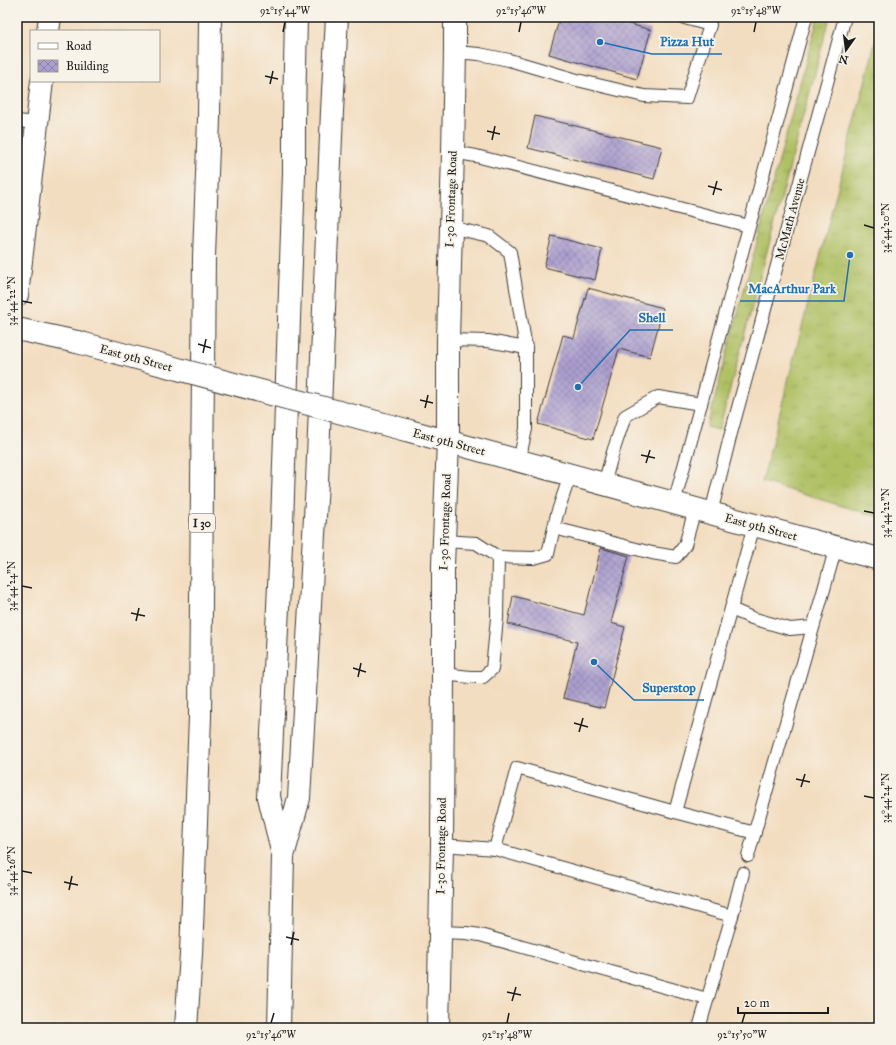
<svg xmlns="http://www.w3.org/2000/svg" width="896" height="1045" viewBox="0 0 896 1045" font-family="'IM FELL Great Primer',serif">
	<defs>
		<pattern id="grass-tufts" width="24" height="20" patternUnits="userSpaceOnUse"><rect width="24" height="20" fill="#afc063"/><path d="M3 7l-1-3M5 7V3M7 7l1-3M15 17l-1-3M17 17v-4M19 17l1-3" fill="none" stroke="#96a455"/></pattern>
		<pattern id="building-cross-hatch" width="8" height="8" patternUnits="userSpaceOnUse"><rect width="8" height="8" fill="#ab9fcf"/><path d="M0 0l8 8M0 8l8-8" fill="none" stroke="#8a81a7"/></pattern>
	</defs>
	<rect width="100%" height="100%" fill="#f7f3e8"/>
	<filter id="ink" filterUnits="userSpaceOnUse"><feTurbulence type="fractalNoise" baseFrequency=".025" numOctaves="2"/><feDisplacementMap in="SourceGraphic" scale="8" xChannelSelector="R" yChannelSelector="G"/><feConvolveMatrix kernelMatrix="1 2 1 2 8 2 1 2 1" color-interpolation-filters="sRGB"/></filter>
	<filter id="wash" filterUnits="userSpaceOnUse"><feTurbulence type="fractalNoise" baseFrequency=".012" numOctaves="4" result="noise"/><feDisplacementMap in="SourceGraphic" scale="16" xChannelSelector="R" yChannelSelector="G"/><feGaussianBlur stdDeviation="0.9" result="paint"/><feColorMatrix in="noise" values="0 0 0 0 0 0 0 0 0 0 0 0 0 0 0 0 0 1.4 0 .05"/><feComposite in="paint" operator="in"/></filter>
	<g filter="url(#wash)">
		<rect width="100%" height="100%" fill="#f3ddc0"/>
		<g fill="url(#grass-tufts)" stroke="#666e40">
			<polygon points="818,17 830,17 719,430 707,427"/>
			<polygon points="879,28 879,517 762,482"/>
		</g>
		<g id="blocks">
			<g fill="url(#building-cross-hatch)">
				<polygon points="560,17 631,17 629,24 651,30 637,79 549,54"/>
				<polygon points="535,116 662,147 654,179 528,148"/>
				<polygon points="552,236 602,249 595,280 544,267"/>
				<polygon points="588,288 663,308 650,357 619,349 593,439 538,424 563,335 574,338"/>
				<polygon points="601,548 629,556 611,623 625,627 604,708 563,698 577,642 508,624 513,596 584,615"/>
			</g>
		</g>
	</g>
	<g filter="url(#ink)">
		<use href="#blocks" fill-opacity="0" stroke="#3c3935" stroke-width="1"/>
		<g fill="none" stroke-linecap="round" stroke-linejoin="round">
			<g stroke="#3c3935" stroke-width="14">
				<g id="lane">
					<polyline points="455,52 479,54 509,60 577,80 644,96 687,98 710,25 681,17"/>
					<polyline points="17,121 36,123"/>
					<polyline points="453,152 476,156 749,226"/>
					<polyline points="450,227 489,236 510,252 526,348 526,429 519,461"/>
					<polyline points="448,340 488,341 526,348"/>
					<polyline points="604,484 613,452 625,416 658,397 701,404"/>
					<polyline points="674,503 806,17"/>
					<polyline points="711,513 730,437 845,17"/>
					<polyline points="554,528 652,553 676,557 685,545 695,509"/>
					<polyline points="443,541 476,543 498,557 497,618 492,669 483,677 470,677 443,674"/>
					<polyline points="498,557 534,558 548,554 557,514 570,475"/>
					<polyline points="731,609 752,618 790,629 813,627"/>
					<polyline points="675,812 754,525"/>
					<polyline points="442,845 495,849"/>
					<polyline points="748,856 836,547"/>
					<polyline points="732,916 743,873"/>
					<polyline points="440,932 466,933 480,935 707,999"/>
					<polyline points="699,1028 732,916 495,849 517,768 675,812 755,833"/>
				</g>
			</g>
			<g stroke="#3c3935" stroke-width="24">
				<g id="secondary">
					<polyline points="48,31 50,17"/>
					<polyline points="17,295 42,81"/>
					<polyline points="17,329 77,342"/>
					<polyline points="406,430 879,559"/>
					<polyline points="438,1028 442,845 443,674 443,565 448,442 448,340 453,152 455,52 455,17"/>
				</g>
			</g>
			<g stroke="#3c3935" stroke-width="24">
				<g id="highway">
					<polyline points="283,855 269,797 282,523 294,174 294,117 296,17"/>
					<polyline points="186,1028 191,954 200,717 204,256 209,119 210,17"/>
					<polyline points="279,1028 283,856 299,798 317,482 332,111 337,17"/>
				</g>
			</g>
			<use href="#lane" stroke="#fff" stroke-width="12"/>
			<use href="#secondary" stroke="#fff" stroke-width="22"/>
			<use href="#highway" stroke="#fff" stroke-width="22"/>
			<g stroke="#3c3935" stroke-width="24" stroke-linecap="butt">
				<polyline id="secondary-bridge" points="77,342 406,430"/>
			</g>
			<use href="#secondary-bridge" stroke="#fff" stroke-width="22"/>
		</g>
	</g>
	<path fill="none" stroke="#1c1c1c" stroke-width="1.5" d="M283,32l2,-10M519,32l2,-10M754,32l2,-10M265,76l13,3M270,84l3,-13M487,131l13,3M492,140l3,-14M708,186l14,4M713,195l4,-14M864,225l10,3M22,301l10,2M198,344l13,4M203,353l3,-14M420,400l13,3M425,408l3,-13M641,455l14,3M646,463l4,-13M864,511l10,2M22,586l10,2M131,613l14,3M136,621l3,-13M353,668l13,4M358,677l3,-14M574,723l14,4M579,732l4,-14M796,779l14,3M801,787l4,-13M864,796l10,2M22,871l10,2M64,882l14,3M69,890l3,-14M286,937l13,3M291,945l3,-13M507,992l14,3M512,1001l4,-14M271,1023l3,-10M507,1023l2,-10M742,1023l3,-10"/>
	<g text-anchor="middle" dominant-baseline="central" stroke-width="3.5" stroke-linejoin="round" paint-order="stroke">
		<rect fill="#f7f3e8" stroke="#5e5c59" stroke-width="1" x="189" y="514" width="26" height="18" rx="3"/>
		<g font-size="11" font-weight="bold" fill="#1c1c1c">
			<text x="202" y="523">I 30</text>
		</g>
		<g font-size="12" fill="#1c1c1c" stroke="#f7f3e8">
			<text transform="translate(451 199) rotate(-88)">I-30 Frontage Road</text>
			<text transform="translate(790 219) rotate(-75)">McMath Avenue</text>
			<text transform="translate(136 358) rotate(15)">East 9th Street</text>
			<text transform="translate(449 442) rotate(15)">East 9th Street</text>
			<text transform="translate(445 522) rotate(-88)">I-30 Frontage Road</text>
			<text transform="translate(761 527) rotate(15)">East 9th Street</text>
			<text transform="translate(441 846) rotate(-89)">I-30 Frontage Road</text>
		</g>
	</g>
	<path fill="none" stroke="#1f6fb2" stroke-width="1.5" d="M600 42L652 54H722M850 255L844 301H740M578 387L630 330H673M594 662L634 700H704"/>
	<g fill="#1f6fb2" stroke="#f7f3e8" stroke-width="1.5">
		<circle cx="600" cy="42" r="4"/>
		<circle cx="850" cy="255" r="4"/>
		<circle cx="578" cy="387" r="4"/>
		<circle cx="594" cy="662" r="4"/>
	</g>
	<g font-size="13" text-anchor="middle" font-weight="bold" fill="#1f6fb2" stroke="#f7f3e8" stroke-width="3.5" stroke-linejoin="round" paint-order="stroke">
		<text x="687" y="46">Pizza Hut</text>
		<text x="792" y="293">MacArthur Park</text>
		<text x="652" y="322">Shell</text>
		<text x="669" y="692">Superstop</text>
	</g>
	<rect width="896" height="1045" fill="none" stroke="#f7f3e8" stroke-width="44"/>
	<rect x="30" y="30" width="130" height="52" fill="#f7f3e8" stroke="#9f9d96"/>
	<rect x="38" y="43" width="20" height="6" fill="#ffffff" stroke="#9f9d96"/>
	<text x="66" y="50" font-size="12" fill="#1c1c1c">Road</text>
	<rect x="38" y="60" width="20" height="12" fill="url(#building-cross-hatch)" stroke="#9f9d96"/>
	<text x="66" y="70" font-size="12" fill="#1c1c1c">Building</text>
	<g transform="translate(846 50) rotate(194)" stroke="#f7f3e8" stroke-width="3" paint-order="stroke">
	<path d="M0-3L7 15L0 10L-7 15Z" fill="#1c1c1c"/>
	<text y="-6" font-size="11" font-weight="bold" text-anchor="middle" fill="#1c1c1c">N</text>
	</g>
	<path d="M738 1007v6h90v-6" fill="none" stroke="#1c1c1c" stroke-width="2"/>
	<text x="744" y="1007" font-size="12" fill="#1c1c1c" stroke="#f7f3e8" stroke-width="3" paint-order="stroke">20 m</text>
	<rect x="22" y="22" width="852" height="1001" fill="none" stroke="#1c1c1c" stroke-width="1.5"/>
	<g font-size="10" text-anchor="middle" fill="#1c1c1c">
		<text x="285" y="14">92°15'44"W</text>
		<text x="521" y="14">92°15'46"W</text>
		<text x="756" y="14">92°15'48"W</text>
		<text transform="translate(885 228) rotate(-90)" y="4">34°44'20"N</text>
		<text transform="translate(11 301) rotate(-90)" y="4">34°44'22"N</text>
		<text transform="translate(885 513) rotate(-90)" y="4">34°44'22"N</text>
		<text transform="translate(11 586) rotate(-90)" y="4">34°44'24"N</text>
		<text transform="translate(885 798) rotate(-90)" y="4">34°44'24"N</text>
		<text transform="translate(11 871) rotate(-90)" y="4">34°44'26"N</text>
		<text x="271" y="1038">92°15'46"W</text>
		<text x="507" y="1038">92°15'48"W</text>
		<text x="742" y="1038">92°15'50"W</text>
	</g>
</svg>
